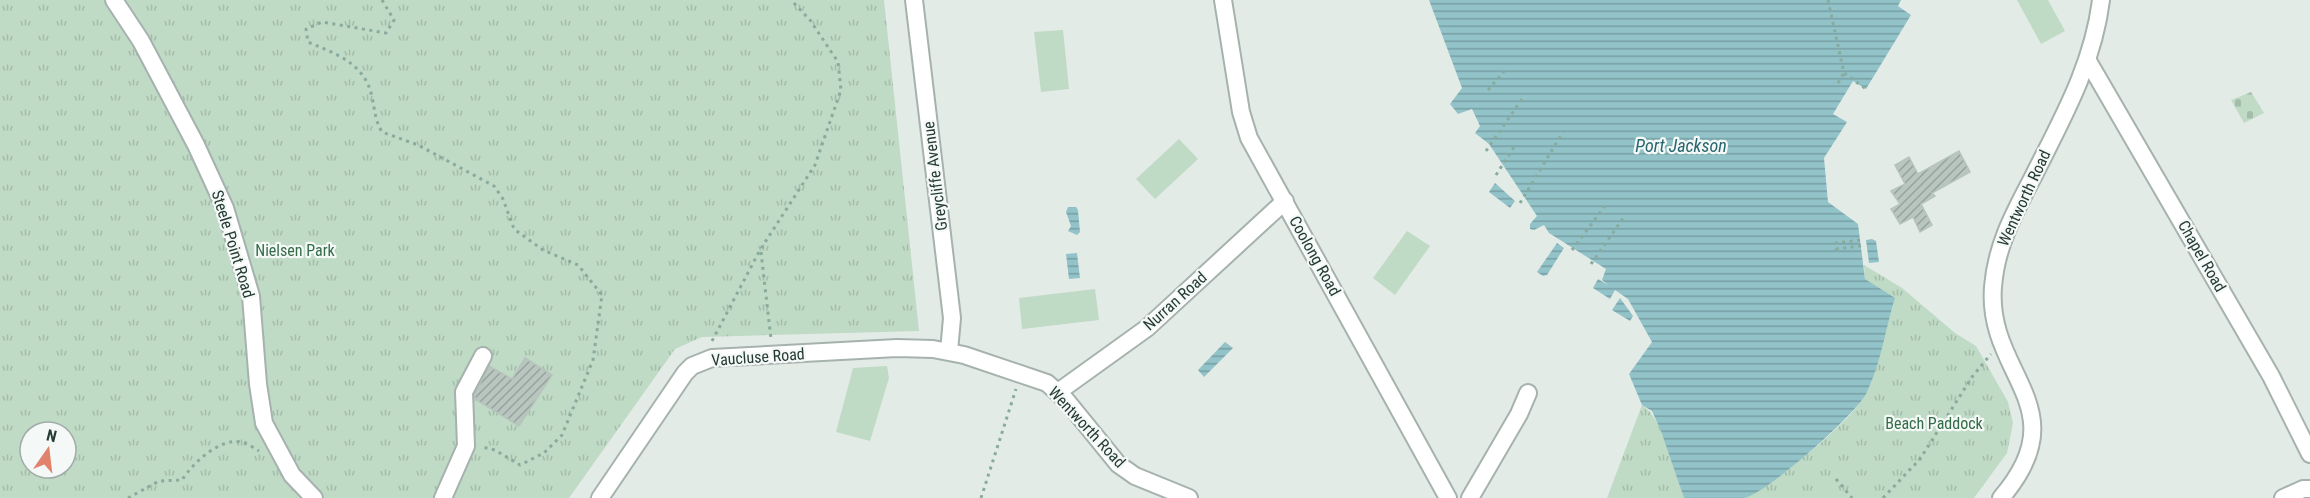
<svg xmlns="http://www.w3.org/2000/svg" width="2310" height="498" viewBox="0 0 2310 498" font-family="'Roboto Condensed',sans-serif">
	<defs>
		<pattern id="cemetery-stones" width="16" height="16" patternUnits="userSpaceOnUse" patternTransform="scale(1.5)"><rect width="16" height="16" fill="#bfdac5"/><path d="M2 7V4a2 2 0 0 1 4 0v3zM10 15v-3a2 2 0 0 1 4 0v3z" fill="#a4bcaa"/></pattern>
		<pattern id="park-tufts" width="24" height="20" patternUnits="userSpaceOnUse" patternTransform="scale(1.5)"><rect width="24" height="20" fill="#bfdac5"/><path d="M3 7l-1-3M5 7V3M7 7l1-3M15 17l-1-3M17 17v-4M19 17l1-3" fill="none" stroke="#a4bcaa"/></pattern>
		<pattern id="water-rules" width="6" height="5" patternUnits="userSpaceOnUse" patternTransform="scale(1.5)"><rect width="6" height="5" fill="#92c3c9"/><path d="M0 2.5h6" fill="none" stroke="#779fa4"/></pattern>
		<pattern id="building-hatch" width="6" height="6" patternUnits="userSpaceOnUse" patternTransform="scale(1.5)"><rect width="6" height="6" fill="#b9c6c0"/><path d="M-1 1l2-2M0 6l6-6M5 7l2-2" fill="none" stroke="#96a29d"/></pattern>
	</defs>
	<rect width="100%" height="100%" fill="#e3ebe7"/>
	<g fill="#bfdac5">
		<polygon points="2017,0 2048,0 2065,31 2041,44"/>
		<polygon points="1063,30 1069,89 1041,92 1034,32"/>
		<polygon points="1179,139 1198,159 1155,199 1136,179"/>
		<polygon points="1407,231 1430,246 1395,295 1373,278"/>
		<polygon points="1095,289 1099,320 1022,329 1019,298"/>
		<polygon points="887,366 889,378 870,441 836,432 853,368"/>
	</g>
	<polygon fill="url(#cemetery-stones)" points="2251,92 2264,113 2244,123 2231,100"/>
	<g fill="url(#park-tufts)" fill-rule="evenodd">
		<path d="M0,0h884l35,331 -217,6 -27,12 -106,149h-569zM30,432h36v36h-36z"/>
		<path d="M1864,265l38,23 53,45 21,13 32,56 5,21 -6,30 -33,45h-229c36,-22 96,-66 119,-101 14,-22 17,-50 23,-75l-22,-43z"/>
		<path d="M1642,405c23,15 33,67 42,93h-77z"/>
	</g>
	<g fill="url(#water-rules)">
		<path d="M1429,0h472l-3,6 13,9 -45,74 -13,-8 -20,33 14,8 -23,36 4,44 30,22 7,55 30,19c-10,31 -14,67 -29,96 -12,22 -99,99 -122,104 -18,0 -42,0 -60,0l-23,-67 -9,-20 -10,-6 -13,-31 23,-32 -24,-43 -13,-9 -5,9 -17,-11 5,-9 10,6 -6,-5 4,-11 -57,-36 -5,-8 -10,5 -4,-1v-5l7,-8 -48,-72 -14,-11 5,-7 -8,-17 -14,5 -8,-10 12,-16z"/>
		<polygon points="1495,183 1515,201 1510,208 1489,192"/>
		<polygon points="1068,207 1076,207 1078,210 1080,232 1077,235 1068,231 1071,226 1066,212"/>
		<polygon points="1872,239 1876,241 1879,262 1869,263 1866,240"/>
		<polygon points="1557,243 1564,248 1547,275 1543,276 1537,272"/>
		<polygon points="1077,253 1080,278 1069,279 1066,254"/>
		<polygon points="1620,298 1633,316 1630,321 1612,310"/>
		<polygon points="1225,342 1233,348 1204,377 1198,370"/>
	</g>
	<g fill="url(#building-hatch)" stroke="#b7c4be" stroke-width="1.5">
		<polygon points="1959,151 1970,172 1932,193 1935,196 1921,204 1932,225 1920,232 1913,217 1900,224 1891,209 1900,204 1891,191 1905,184 1895,165 1909,157 1918,174"/>
		<polygon points="525,358 552,375 519,426 475,399 475,394 489,366 512,379"/>
	</g>
	<g fill="none" stroke-linecap="round" stroke-linejoin="round">
		<g stroke="#a6b2ae" stroke-width="20">
			<g id="minor">
				<polyline points="114,0 141,41 196,145 225,208 251,296 258,384 264,423 292,475 314,498"/>
				<polyline points="914,0 952,318 949,351"/>
				<polyline points="1223,0 1241,112 1249,138 1448,498"/>
				<polyline points="2088,61 2271,376 2310,454"/>
				<polyline points="1058,392 1147,328 1285,201"/>
				<polyline points="443,498 466,446 464,392 483,356"/>
				<polyline points="600,498 685,373 692,366 712,358 897,348 933,349 964,355 1047,383 1066,400 1118,464 1135,476 1189,498"/>
				<polyline points="1470,498 1519,414 1528,393"/>
				<path d="M2001,498c78,-91 -15,-123 -8,-211 3,-41 21,-74 40,-110 29,-58 60,-112 68,-177"/>
				<polyline points="2283,498 2303,489 2310,489"/>
			</g>
		</g>
		<g stroke="#88ab9e" stroke-width="3" stroke-dasharray="3 4.5" stroke-linecap="butt">
			<path d="M382,0l12,20 -8,13 -64,-11 -16,7 2,13c28,12 57,21 64,55 3,14 3,23 10,35l36,13 76,41 9,13 11,30 29,21 35,15 24,30 -9,65 -31,75 -18,18 -24,12 -25,-15 -13,-3"/>
			<polyline points="1828,0 1844,73 1866,89"/>
			<polyline points="1838,83 1844,73"/>
			<polyline points="1488,90 1506,69"/>
			<polyline points="1486,151 1522,99"/>
			<polyline points="1496,175 1516,144"/>
			<polyline points="1520,203 1563,132"/>
			<polyline points="1860,240 1836,243 1836,249 1861,246"/>
			<polyline points="1572,250 1608,202"/>
			<polyline points="761,252 771,339"/>
			<polyline points="1591,264 1624,217"/>
			<polyline points="712,341 760,250 815,165 841,90 838,62 810,20 791,0"/>
			<polyline points="1836,479 1852,498"/>
			<path d="M128,498l31,-17 23,-1c11,-17 37,-42 59,-38 6,1 13,6 18,9"/>
			<polyline points="981,498 1016,389"/>
			<polyline points="1883,498 1920,459 1972,377 1991,354"/>
		</g>
		<use href="#minor" stroke="#fff" stroke-width="16"/>
	</g>
	<g text-anchor="middle" dominant-baseline="central" stroke-width="4.5" stroke-linejoin="round" paint-order="stroke">
		<g font-size="16" fill="#253a34" stroke="#f4f8f6">
			<text transform="translate(935 176) rotate(-97)">Greycliffe Avenue</text>
			<text transform="translate(2024 198) rotate(-65)">Wentworth Road</text>
			<text transform="translate(233 244) rotate(73)">Steele Point Road</text>
			<text transform="translate(1315 256) rotate(61)">Coolong Road</text>
			<text transform="translate(2202 256) rotate(60)">Chapel Road</text>
			<text transform="translate(1175 301) rotate(-42)">Nurran Road</text>
			<text transform="translate(758 357) rotate(-4)">Vaucluse Road</text>
			<text transform="translate(1087 427) rotate(47)">Wentworth Road</text>
		</g>
		<g font-size="16" fill="#346c47" stroke="#f4f8f6">
			<text x="295" y="250">Nielsen Park</text>
			<text x="1934" y="423">Beach Paddock</text>
		</g>
		<g font-size="18" font-style="italic" fill="#27666f" stroke="#f4f8f6">
			<text x="1681" y="145">Port Jackson</text>
		</g>
	</g>
	<g transform="translate(48 450) rotate(14)"><circle r="28" fill="#f4f8f6" stroke="#a1aca8" stroke-width="1.5"/>
	<path d="M0-4.5L10 22L0 15L-10 22Z" fill="#e1836c"/>
	<text y="-9" font-size="16" font-weight="bold" text-anchor="middle" fill="#253a34">N</text>
	</g>
</svg>
